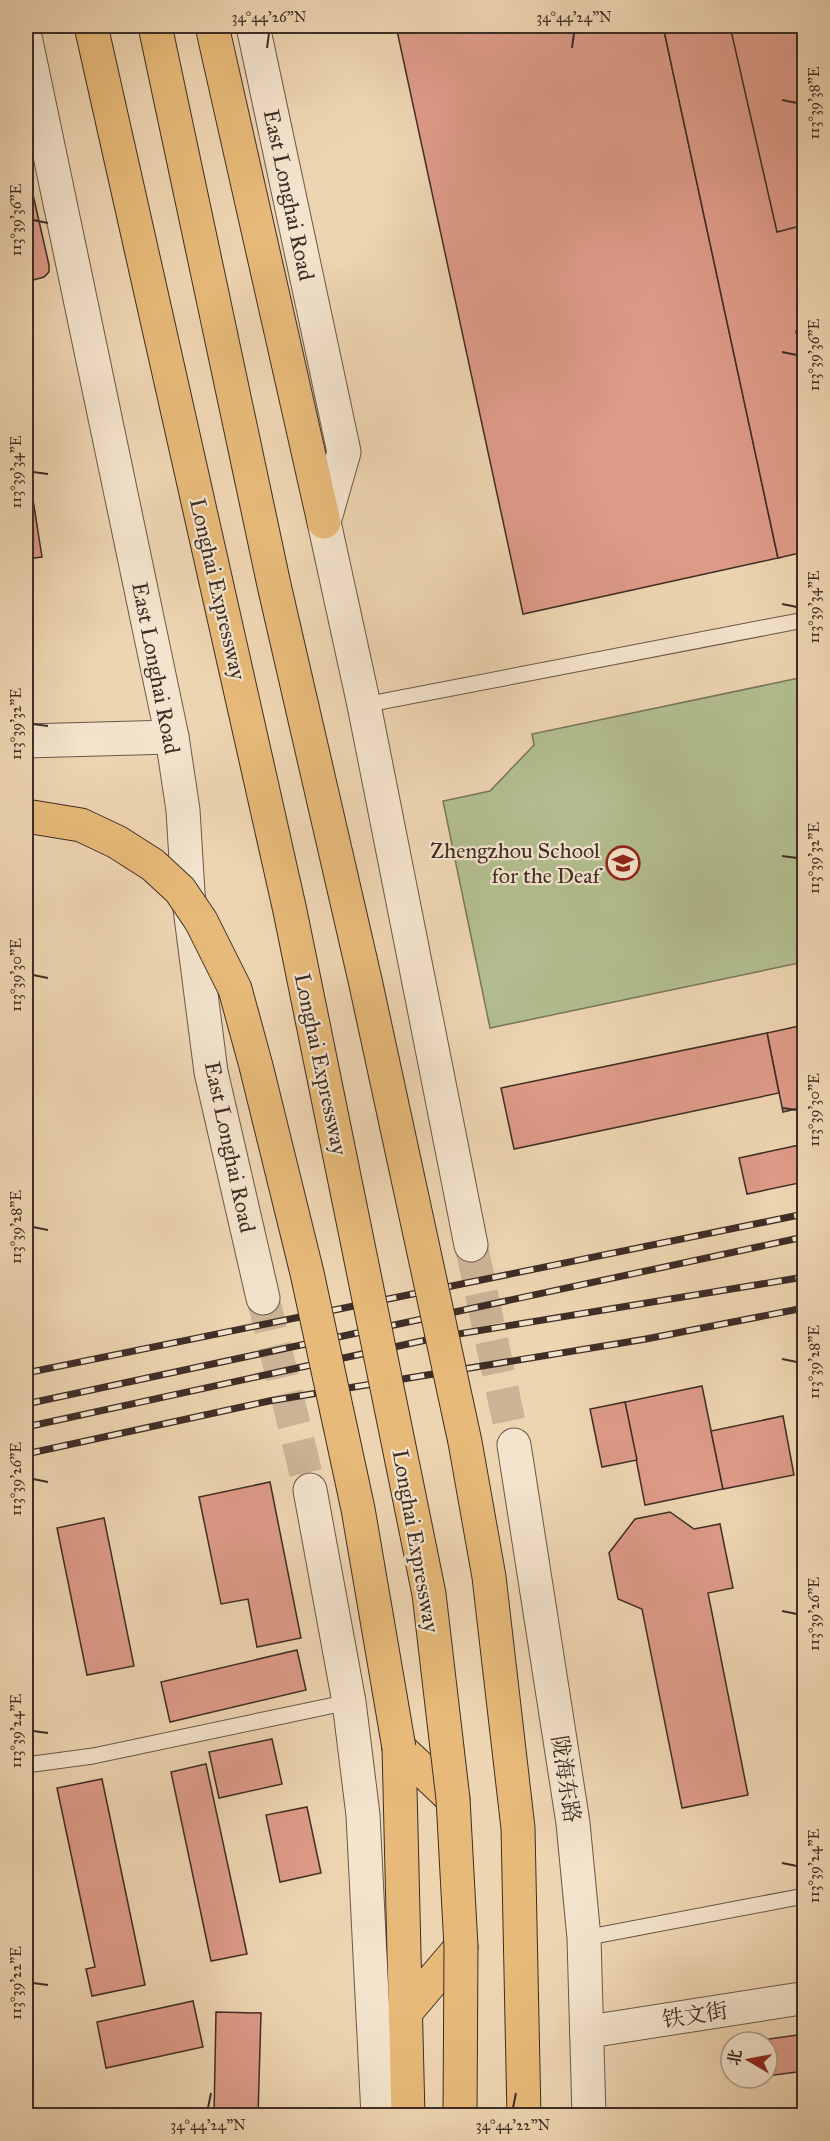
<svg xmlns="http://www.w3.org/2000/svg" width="830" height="2141" viewBox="0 0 830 2141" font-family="'IM FELL Great Primer','Noto Serif SC',serif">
	<rect width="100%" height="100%" fill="#eed5b2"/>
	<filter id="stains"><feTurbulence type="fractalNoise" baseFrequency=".00333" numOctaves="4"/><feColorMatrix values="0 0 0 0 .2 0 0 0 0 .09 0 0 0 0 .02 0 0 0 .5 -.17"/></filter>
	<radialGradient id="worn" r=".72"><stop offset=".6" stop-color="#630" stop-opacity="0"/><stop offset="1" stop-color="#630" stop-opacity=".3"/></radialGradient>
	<polygon fill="#b3be90" stroke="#78765b" stroke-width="1.5" points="804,677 804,962 490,1028 443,801 490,791 534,745 532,734"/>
	<g fill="#de9b89" stroke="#3e2d26" stroke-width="1.5">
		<polygon points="396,26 663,26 778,558 523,614"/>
		<polygon points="663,26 804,26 804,552 778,558"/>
		<polygon points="730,26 804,26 804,225 777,232"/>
		<polygon points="26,164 49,265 49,272 44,277 26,282"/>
		<polygon points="804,329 804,367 796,331"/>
		<polygon points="26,456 37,527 26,529"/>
		<polygon points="26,456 42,557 26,559"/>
		<polygon points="804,1025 804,1107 783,1112 767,1033"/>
		<polygon points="767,1033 779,1093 514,1149 501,1088"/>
		<polygon points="804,1144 804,1182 747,1194 739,1158"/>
		<polygon points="702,1386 723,1489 645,1505 625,1402"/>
		<polygon points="625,1402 637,1460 602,1467 590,1409"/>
		<polygon points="783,1416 794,1475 723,1489 711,1431"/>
		<polygon points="270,1482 301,1638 257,1647 248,1599 221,1604 199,1497"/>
		<polygon points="670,1512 694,1529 720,1524 733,1588 708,1593 748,1795 682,1808 642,1609 618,1599 609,1553 635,1519"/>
		<polygon points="104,1518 134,1666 87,1675 57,1528"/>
		<polygon points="297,1650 306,1690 170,1722 161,1682"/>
		<polygon points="272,1739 282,1784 219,1798 209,1752"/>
		<polygon points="206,1764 247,1954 211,1961 171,1772"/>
		<polygon points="102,1779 145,1985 92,1996 86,1969 95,1967 57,1788"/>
		<polygon points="307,1807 321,1873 280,1882 266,1815"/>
		<polygon points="193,2001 203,2047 106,2068 97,2022"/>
		<polygon points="216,2012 261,2013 258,2116 214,2116"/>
		<polygon points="804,2034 804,2071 767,2076 767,2042 748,2042"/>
	</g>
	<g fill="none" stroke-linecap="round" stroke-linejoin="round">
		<g stroke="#cbb396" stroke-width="33" stroke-dasharray="33 16" stroke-linecap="butt">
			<polyline points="471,1245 514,1445"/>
			<polyline points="263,1298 310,1490"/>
		</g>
		<g stroke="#6a5749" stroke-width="17">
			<g id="service">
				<polyline points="364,705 804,620"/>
				<polyline points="26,1765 93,1756 349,1702"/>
				<polyline points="584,1938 804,1896"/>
			</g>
		</g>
		<g stroke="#6a5749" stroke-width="34">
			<polyline id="minor" points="586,2032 804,1998"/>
		</g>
		<g stroke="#6a5749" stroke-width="35">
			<g id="tertiary">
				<polyline points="253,26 344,452 324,522 364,705 471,1245"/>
				<polyline points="26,41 172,737 183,810 188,893 211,1072 263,1298"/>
				<polyline points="26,741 172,737"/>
				<polyline points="514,1445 573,1823 584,1938 589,2116"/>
				<polyline points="310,1490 349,1702 363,1815 378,2116"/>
			</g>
		</g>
		<g stroke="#3e2d26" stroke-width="35">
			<g id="trunk">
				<polyline points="212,26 324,522"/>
				<polyline points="399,1748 408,2116"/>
				<polyline points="399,1748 453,1799"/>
				<polyline points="405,2013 461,1947"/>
			</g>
		</g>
		<use href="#service" stroke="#f4e4cd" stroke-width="15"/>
		<use href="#minor" stroke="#f4e4cd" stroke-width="32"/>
		<use href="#tertiary" stroke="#f4e4cd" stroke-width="33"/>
		<use href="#trunk" stroke="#e7ba79" stroke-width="33"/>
		<g stroke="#3e2d26" stroke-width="7">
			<g id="rail">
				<polyline points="26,1373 804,1214"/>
				<polyline points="26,1404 804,1237"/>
				<polyline points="26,1427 440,1337 804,1277"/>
				<polyline points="26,1454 269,1401 646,1339 804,1308"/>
			</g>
		</g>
		<use href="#rail" stroke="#f4e4cd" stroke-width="4.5" stroke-dasharray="14" stroke-linecap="butt"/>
		<g stroke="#3e2d26" stroke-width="35" stroke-linecap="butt">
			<g id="trunk-bridge">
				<polyline points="91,26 290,911 429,1594 453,1799 461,1947 460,2116"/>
				<polyline points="155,26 274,585 365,980 465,1442 489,1577 518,1828 524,2116"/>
				<polyline points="26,816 81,825 117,842 153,865 180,890 201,921 235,989 256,1066 307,1273 358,1509 399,1748"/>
			</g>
		</g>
		<use href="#trunk-bridge" stroke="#e7ba79" stroke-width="33"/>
	</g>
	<path fill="none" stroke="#3e2d26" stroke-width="2" d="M267,48l2,-15M572,48l2,-15M782,100l15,3M33,220l15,3M782,352l15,3M33,472l15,2M782,604l15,3M33,724l15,2M782,856l15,2M33,975l15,3M782,1108l15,2M33,1227l15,3M782,1359l15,3M33,1479l15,3M782,1611l15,3M33,1731l15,2M782,1863l15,3M33,1983l15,2M208,2108l3,-15M513,2108l3,-15"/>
	<defs>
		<g id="school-ring" transform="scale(1.725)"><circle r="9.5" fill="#f4e4cd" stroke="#8f2418" stroke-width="1.5"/><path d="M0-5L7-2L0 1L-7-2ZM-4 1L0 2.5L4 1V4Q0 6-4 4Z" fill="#8f2418"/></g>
	</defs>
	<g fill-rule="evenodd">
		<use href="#school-ring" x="623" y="863"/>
	</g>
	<g text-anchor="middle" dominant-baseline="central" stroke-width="4.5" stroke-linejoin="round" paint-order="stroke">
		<g font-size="22" fill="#3e2d26" stroke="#f4e4cd">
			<text transform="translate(289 195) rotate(78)">East Longhai Road</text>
			<text transform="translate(218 589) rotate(77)">Longhai Expressway</text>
			<text transform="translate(156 668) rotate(79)">East Longhai Road</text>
			<text transform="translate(321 1064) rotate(78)">Longhai Expressway</text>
			<text transform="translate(230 1147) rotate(78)">East Longhai Road</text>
			<text transform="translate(416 1541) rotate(80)">Longhai Expressway</text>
			<text transform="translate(566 1779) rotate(81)">陇海东路</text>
			<text transform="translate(695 2015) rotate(-9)">铁文街</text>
		</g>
		<g font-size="22" fill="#3e2d26" stroke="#f4e4cd" text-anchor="end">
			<text x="600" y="850">Zhengzhou School<tspan x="600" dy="25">for the Deaf</tspan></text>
		</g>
	</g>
	<rect width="830" height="2141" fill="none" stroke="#eed5b2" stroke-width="66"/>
	<g transform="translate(749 2060) rotate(280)"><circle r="28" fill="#f4e4cd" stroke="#ab9b8a" stroke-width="1.5"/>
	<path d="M0-4.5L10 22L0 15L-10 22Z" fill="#8f2418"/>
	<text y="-9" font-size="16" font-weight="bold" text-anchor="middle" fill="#3e2d26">北</text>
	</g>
	<rect x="33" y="33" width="764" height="2075" fill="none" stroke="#3e2d26" stroke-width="2"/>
	<g font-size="15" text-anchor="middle" fill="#3e2d26">
		<text x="269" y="22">34°44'26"N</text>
		<text x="574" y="22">34°44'24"N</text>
		<text transform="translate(814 103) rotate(-90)" y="5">113°39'38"E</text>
		<text transform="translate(16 220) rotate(-90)" y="5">113°39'36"E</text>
		<text transform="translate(814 355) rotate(-90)" y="5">113°39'36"E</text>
		<text transform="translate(16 472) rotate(-90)" y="5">113°39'34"E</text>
		<text transform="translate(814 607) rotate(-90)" y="5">113°39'34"E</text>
		<text transform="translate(16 724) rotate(-90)" y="5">113°39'32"E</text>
		<text transform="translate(814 858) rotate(-90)" y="5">113°39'32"E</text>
		<text transform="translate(16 975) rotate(-90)" y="5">113°39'30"E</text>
		<text transform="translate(814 1110) rotate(-90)" y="5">113°39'30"E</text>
		<text transform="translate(16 1227) rotate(-90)" y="5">113°39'28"E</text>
		<text transform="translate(814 1362) rotate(-90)" y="5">113°39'28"E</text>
		<text transform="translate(16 1479) rotate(-90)" y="5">113°39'26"E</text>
		<text transform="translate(814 1614) rotate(-90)" y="5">113°39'26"E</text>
		<text transform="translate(16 1731) rotate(-90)" y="5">113°39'24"E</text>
		<text transform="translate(814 1866) rotate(-90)" y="5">113°39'24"E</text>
		<text transform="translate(16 1983) rotate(-90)" y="5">113°39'22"E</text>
		<text x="208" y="2130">34°44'24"N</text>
		<text x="513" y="2130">34°44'22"N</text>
	</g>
	<rect width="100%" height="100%" filter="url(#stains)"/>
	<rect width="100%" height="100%" fill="url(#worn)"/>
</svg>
